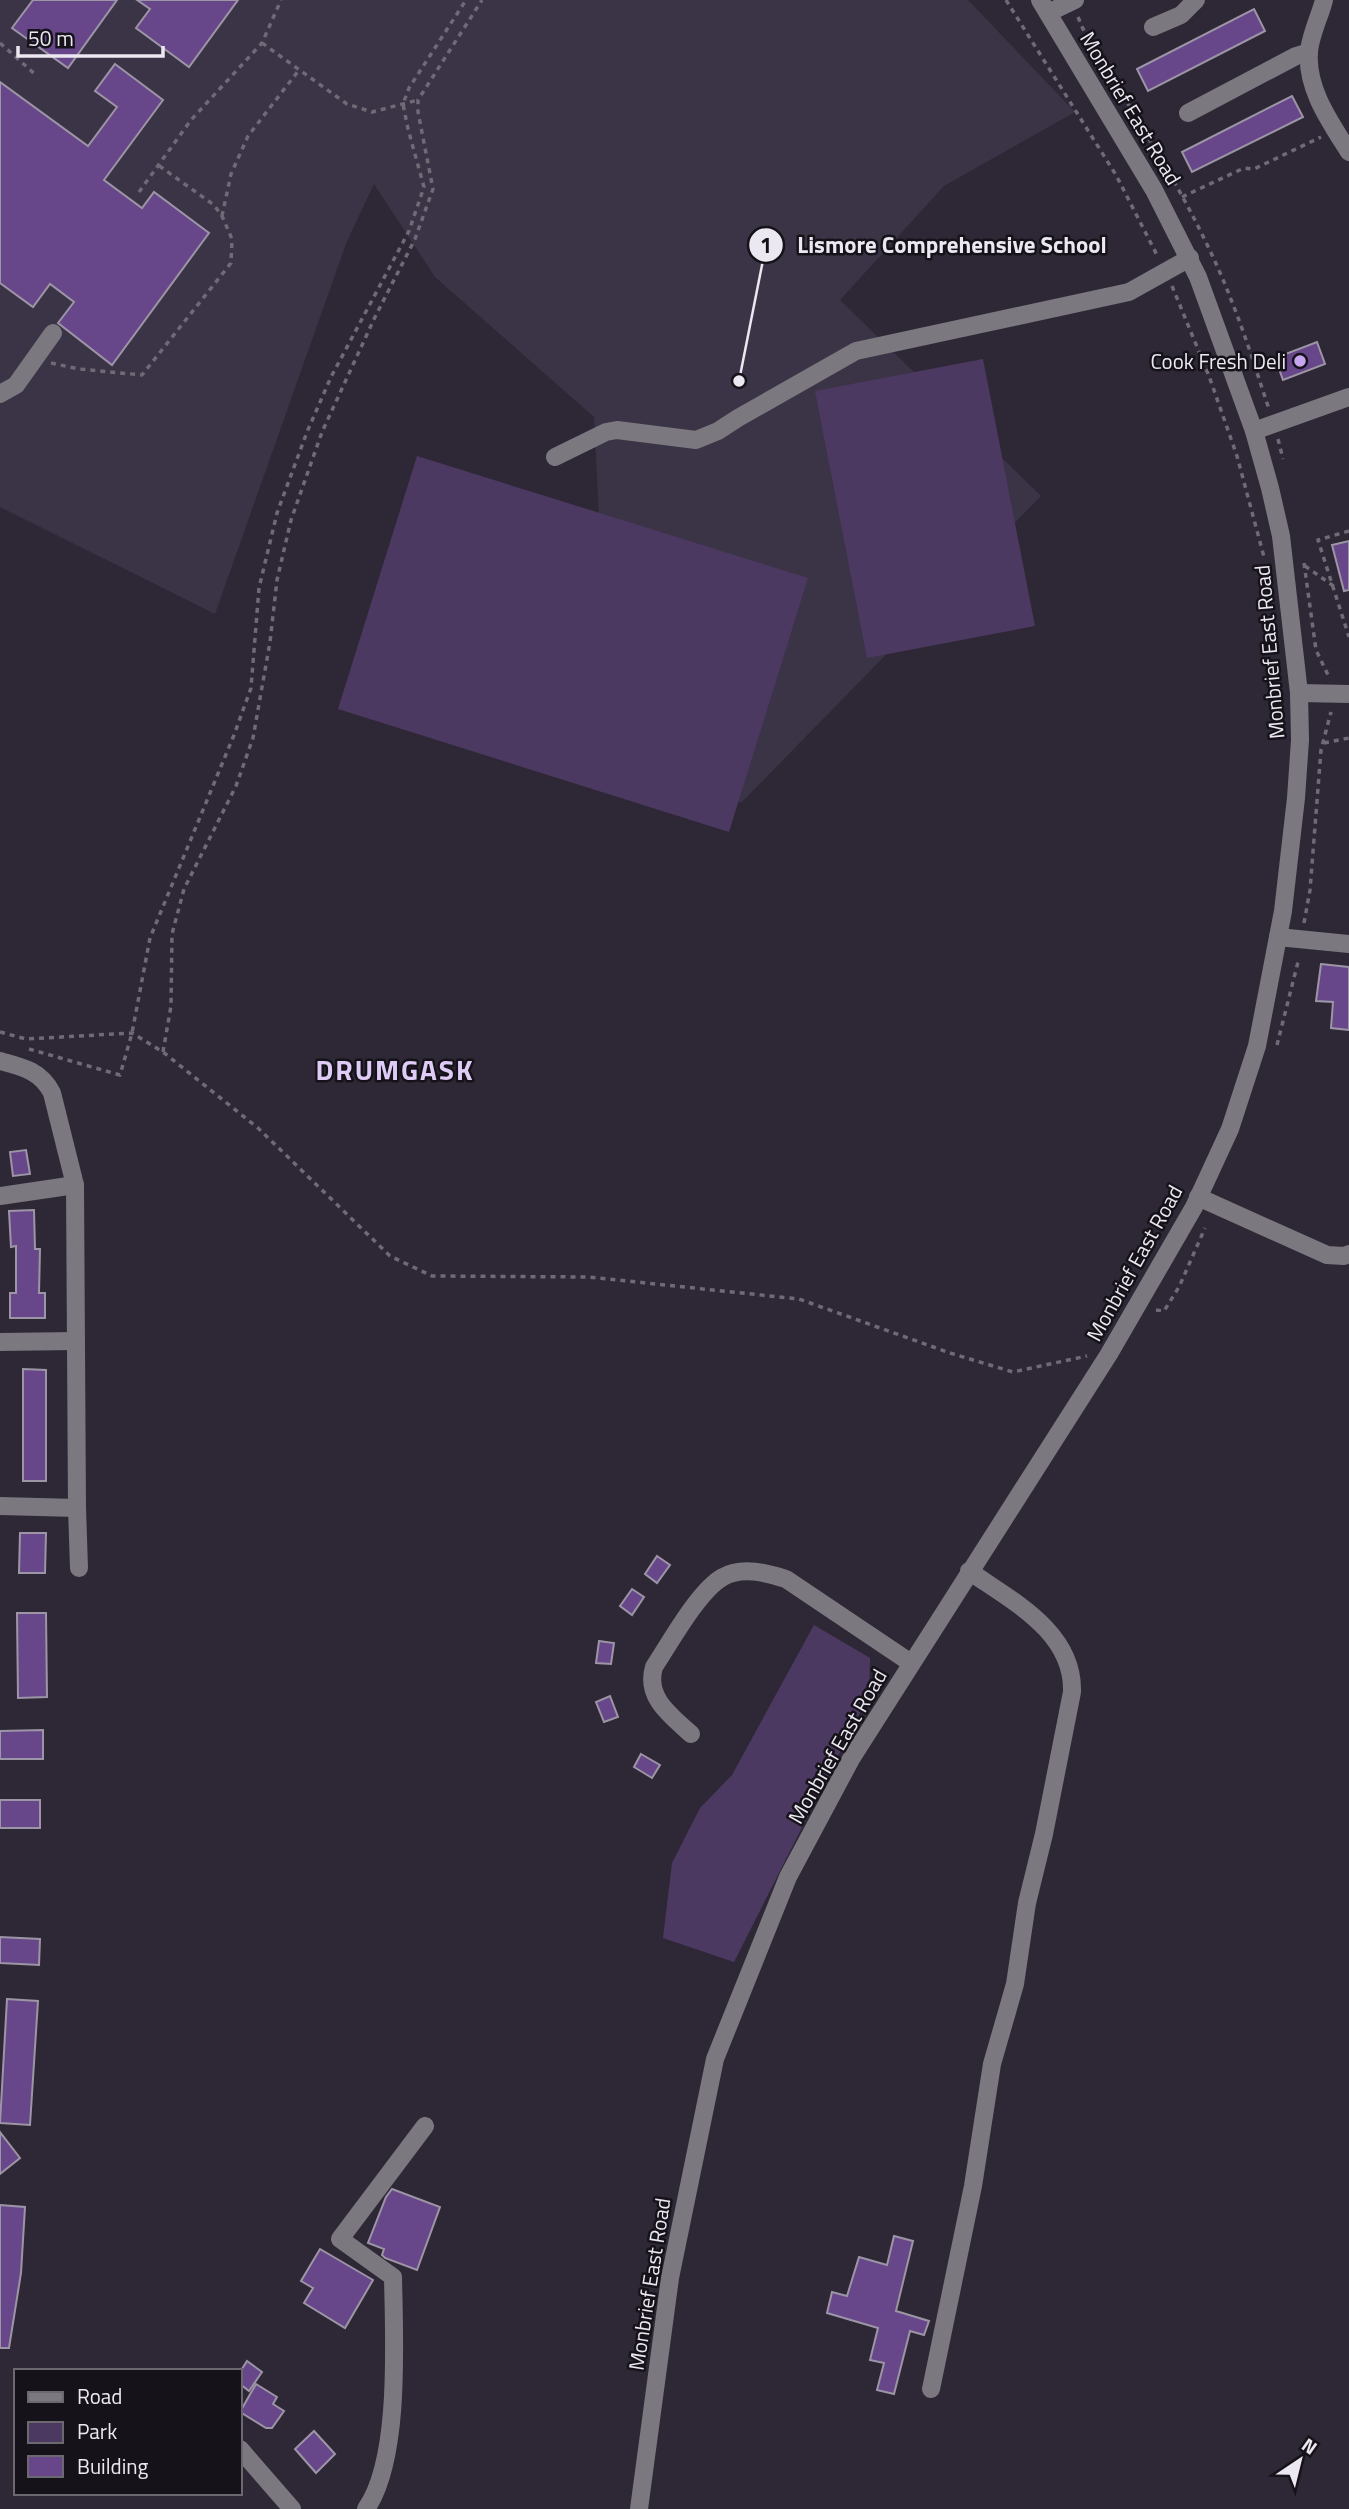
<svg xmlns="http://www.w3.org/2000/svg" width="1349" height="2509" viewBox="0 0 1349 2509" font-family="'Titillium Web',sans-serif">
	<rect width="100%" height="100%" fill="#2e2836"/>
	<polygon fill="#3b3346" points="0,0 968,0 1075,112 944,186 840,300 1041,496 741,803 526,597 599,514 594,417 435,277 374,184 347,241 215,614 0,507"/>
	<g fill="#4c3961">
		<polygon points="983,359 1035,626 867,658 815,391"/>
		<polygon points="417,456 808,578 729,832 338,709"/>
		<polygon points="814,1625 870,1658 869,1695 734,1962 663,1938 672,1863 700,1808 732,1775"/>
	</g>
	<g fill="#67478a" stroke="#9c95a5" stroke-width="2">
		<polygon points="33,0 117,0 68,68 12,28"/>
		<polygon points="137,0 238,0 189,67 136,28 150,9"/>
		<polygon points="1254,9 1265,31 1148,91 1137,69"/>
		<polygon points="115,64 163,100 104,180 142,208 154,192 209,233 112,365 58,323 74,302 50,284 33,307 0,283 0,82 88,146 117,107 95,91"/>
		<polygon points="1292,96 1303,117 1192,172 1182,152"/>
		<polygon points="1317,342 1325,364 1283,380 1275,358"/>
		<polygon points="1349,541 1349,590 1344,591 1332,545"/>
		<polygon points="1321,964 1349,967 1349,1030 1331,1028 1333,1002 1316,1001"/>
		<polygon points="26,1150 30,1174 13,1176 10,1152"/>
		<polygon points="34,1210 35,1249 40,1249 39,1293 45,1293 45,1318 10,1318 10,1293 16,1293 16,1246 11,1247 9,1211"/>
		<polygon points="23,1369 46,1370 46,1481 23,1481"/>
		<polygon points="20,1533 46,1533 45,1573 19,1573"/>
		<polygon points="657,1556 670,1565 657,1583 645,1574"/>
		<polygon points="632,1589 644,1597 632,1615 620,1606"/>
		<polygon points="17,1613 46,1613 47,1697 18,1698"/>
		<polygon points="599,1641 614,1643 611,1664 596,1663"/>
		<polygon points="610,1696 618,1717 604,1722 596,1702"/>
		<polygon points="43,1730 43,1759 0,1759 0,1731"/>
		<polygon points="641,1754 660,1765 652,1778 634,1767"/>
		<rect x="0" y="1800" width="40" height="28"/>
		<polygon points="0,1937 40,1939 39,1965 0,1963"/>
		<polygon points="7,1999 38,2001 30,2125 0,2123"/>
		<polygon points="0,2132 20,2158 0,2174"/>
		<polygon points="392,2189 440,2207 417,2270 385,2258 382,2255 384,2249 368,2243 386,2197"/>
		<polygon points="0,2205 25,2207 21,2273 9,2348 0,2348"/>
		<polygon points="894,2236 913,2241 896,2311 929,2321 924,2335 910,2331 894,2394 877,2390 884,2363 870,2360 878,2328 827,2313 832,2292 847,2296 859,2257 887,2265"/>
		<polygon points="320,2249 373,2280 345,2328 304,2303 313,2288 301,2281"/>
		<polygon points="247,2361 262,2372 249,2391 240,2384 240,2372"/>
		<polygon points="256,2384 277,2397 273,2404 284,2411 272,2428 266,2428 240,2412"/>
		<polygon points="314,2431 335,2454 316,2473 295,2449"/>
	</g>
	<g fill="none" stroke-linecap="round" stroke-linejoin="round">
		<g stroke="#6f6a76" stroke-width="3.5" stroke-dasharray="5 5" stroke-linecap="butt">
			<polyline points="1006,0 1116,175 1158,257"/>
			<path d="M1078,17l5,12c52,89 112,176 149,273 14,35 25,71 37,107"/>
			<polyline points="0,43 37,76"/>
			<polyline points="262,43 347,104 372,112 418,100"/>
			<polyline points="139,192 191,120 262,43 281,0"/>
			<polyline points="1182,197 1244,168 1254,169 1321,137"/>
			<polyline points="222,216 231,174 248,136 299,70"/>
			<polyline points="1172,286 1209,376 1237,456 1264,557"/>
			<polyline points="51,363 79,369 142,375 231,263 232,239 222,216 214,205 158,165"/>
			<polyline points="1278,439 1283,459"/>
			<polyline points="1349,531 1318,540 1349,637"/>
			<polyline points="1304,563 1316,650 1329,677"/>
			<polyline points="1305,566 1335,587"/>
			<polyline points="1324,743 1349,738"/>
			<polyline points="1304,923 1310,890 1321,750 1331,712"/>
			<polyline points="0,1032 26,1039 132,1033 163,1052 258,1128 390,1256 432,1276 589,1277 799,1299 950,1353 1013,1372 1087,1356"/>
			<polyline points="1277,1045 1299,958"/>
			<polyline points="29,1049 120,1075 132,1033 150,938 234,735 251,688 259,588 277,513 307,432 331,377 409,231 424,187 408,129 403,104 409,88 466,0"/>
			<polyline points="163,1052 171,1006 172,934 184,889 236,786 253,738 270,642 277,580 291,520 322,432 375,317 415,239 433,189 418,112 418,100 482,0"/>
			<polyline points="1156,1310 1164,1311 1179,1287 1205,1228"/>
		</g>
		<g stroke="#7b787f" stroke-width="18">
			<path d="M1324,0c-4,16 -14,36 -15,52 -3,37 22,71 40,100"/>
			<polyline points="1048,13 1075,0"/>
			<polyline points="1153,27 1181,15 1196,0"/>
			<polyline points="1188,113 1296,56 1309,52"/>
			<polyline points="0,394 16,385 53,333"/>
			<polyline points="1254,431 1349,397"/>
			<polyline points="555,457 606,432 617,430 696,440 718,431 738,418 856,351 1129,292 1190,258"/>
			<polyline points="1299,693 1349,694"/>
			<polyline points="1278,937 1349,944"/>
			<path d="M0,1061c23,6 41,10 52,32l23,92 2,323 2,60"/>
			<polyline points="0,1196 75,1185"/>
			<polyline points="1198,1197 1327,1255 1344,1256 1349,1254"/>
			<polyline points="0,1342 76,1341"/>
			<polyline points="0,1506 77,1508"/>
			<path d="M691,1734c-21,-19 -46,-37 -37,-67 16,-24 45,-77 69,-90 19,-11 44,-4 63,2l125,84"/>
			<path d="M931,2389l42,-203 19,-122 23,-80 12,-81 17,-69 28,-142c2,-60 -60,-91 -103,-121"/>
			<polyline points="240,2449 292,2509"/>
			<path d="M366,2509c35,-50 28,-171 27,-232l-53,-38 85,-113"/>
			<polyline points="639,2509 670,2278 715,2059 788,1877 851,1759 1109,1354 1194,1207 1230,1129 1257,1046 1283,911 1296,798 1300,740 1299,693 1281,536 1270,488 1254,431 1198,277 1154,190 1040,0"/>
		</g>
	</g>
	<circle fill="#c7a6ef" stroke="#151319" stroke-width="2.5" cx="1300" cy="361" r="7"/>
	<g text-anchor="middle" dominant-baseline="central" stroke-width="5" stroke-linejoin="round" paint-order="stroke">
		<g font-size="21" fill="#ebe8f1" stroke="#151319">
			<text transform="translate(1131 108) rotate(59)">Monbrief East Road</text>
			<text transform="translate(1269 652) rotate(-95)">Monbrief East Road</text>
			<text transform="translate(1134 1263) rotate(-61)">Monbrief East Road</text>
			<text transform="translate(837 1746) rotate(-60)">Monbrief East Road</text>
			<text transform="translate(649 2284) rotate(-81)">Monbrief East Road</text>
		</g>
		<g font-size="21" fill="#ebe8f1" stroke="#151319" text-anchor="end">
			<text x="1286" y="361">Cook Fresh Deli</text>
		</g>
		<g font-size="28" font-weight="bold" letter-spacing="2" fill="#deccf6" stroke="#151319">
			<text x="395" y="1069">DRUMGASK</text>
		</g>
	</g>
	<path fill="none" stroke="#ebe8f1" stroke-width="2.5" d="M739 381L766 245"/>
	<g fill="#ebe8f1" stroke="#151319" stroke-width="2.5">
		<circle cx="739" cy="381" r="7"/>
		<circle cx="766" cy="245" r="18"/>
	</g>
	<g font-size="21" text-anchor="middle" font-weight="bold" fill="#111">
		<text x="766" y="253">1</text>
	</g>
	<g font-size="23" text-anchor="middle" font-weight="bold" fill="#ebe8f1" stroke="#151319" stroke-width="5" stroke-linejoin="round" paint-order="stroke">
		<text x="952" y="253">Lismore Comprehensive School</text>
	</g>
	<rect x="14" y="2369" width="228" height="126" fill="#151319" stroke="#6b686f" stroke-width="2"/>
	<rect x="28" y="2392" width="35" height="10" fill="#7b787f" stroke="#6b686f" stroke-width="2"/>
	<text x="77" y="2404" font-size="21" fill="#ebe8f1">Road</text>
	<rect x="28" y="2422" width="35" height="21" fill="#4c3961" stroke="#6b686f" stroke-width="2"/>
	<text x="77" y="2439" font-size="21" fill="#ebe8f1">Park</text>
	<rect x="28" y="2456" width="35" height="21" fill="#67478a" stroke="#6b686f" stroke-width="2"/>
	<text x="77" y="2474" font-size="21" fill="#ebe8f1">Building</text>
	<g transform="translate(1300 2460) rotate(35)" stroke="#151319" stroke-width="5" paint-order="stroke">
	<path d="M0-5L12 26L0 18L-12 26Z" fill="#ebe8f1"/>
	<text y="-10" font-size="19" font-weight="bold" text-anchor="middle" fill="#ebe8f1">N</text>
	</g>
	<path d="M18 46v10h145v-10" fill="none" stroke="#ebe8f1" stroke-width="3.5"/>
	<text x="28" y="46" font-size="21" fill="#ebe8f1" stroke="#151319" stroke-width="5" paint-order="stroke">50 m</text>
</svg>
